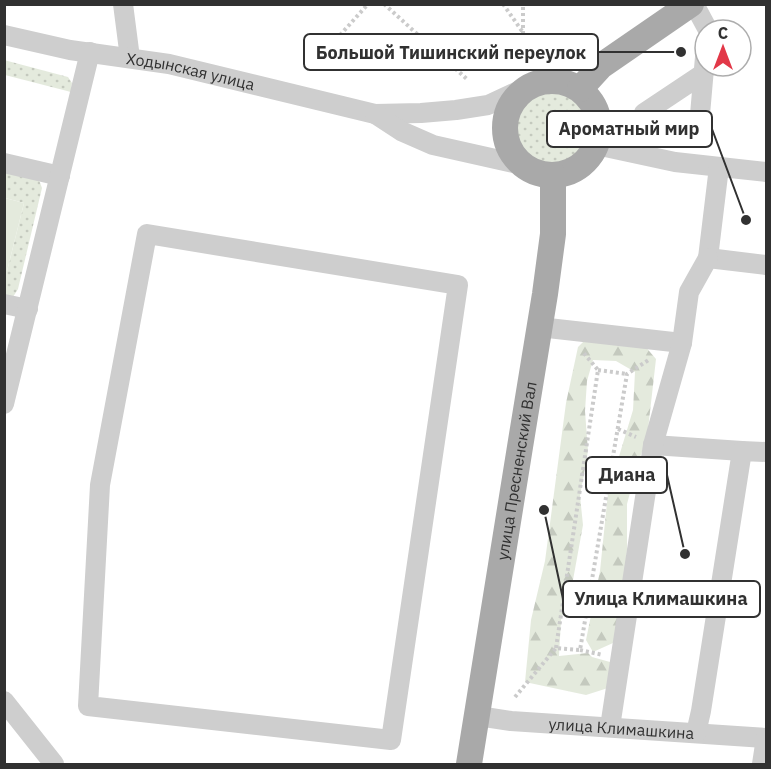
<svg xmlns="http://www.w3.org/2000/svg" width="771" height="769" viewBox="0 0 771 769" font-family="'IBM Plex Sans',sans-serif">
	<defs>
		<pattern id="grass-dots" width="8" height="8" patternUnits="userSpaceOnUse" patternTransform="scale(1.5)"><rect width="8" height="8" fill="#e4eadd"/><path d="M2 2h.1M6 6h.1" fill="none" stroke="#c4c9be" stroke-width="1.8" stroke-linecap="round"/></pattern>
		<pattern id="forest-firs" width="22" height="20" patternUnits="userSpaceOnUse" patternTransform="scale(1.5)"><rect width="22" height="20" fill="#e4eadd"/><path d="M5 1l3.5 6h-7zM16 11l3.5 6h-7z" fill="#c4c9be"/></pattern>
	</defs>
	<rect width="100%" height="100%" fill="#fff"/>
	<g fill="url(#grass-dots)">
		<polygon points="4,60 68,77 72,83 71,92 5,75"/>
		<circle cx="552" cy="128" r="41"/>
		<polygon points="5,171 39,180 42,188 18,289 13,297 5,298 5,270 7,271 24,203 5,198"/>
	</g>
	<polygon fill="url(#forest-firs)" points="588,337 644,345 656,359 647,438 638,463 627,504 627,549 624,598 613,643 593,652 586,640 600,571 608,493 633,410 635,372 616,361 593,360 587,381 585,411 588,451 580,496 583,525 573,580 561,620 559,656 588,653 592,657 610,662 608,688 586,695 525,682 531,620 545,561 566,403 578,347"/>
	<polygon fill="#e4eadd" points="5,198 24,203 7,271 4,270"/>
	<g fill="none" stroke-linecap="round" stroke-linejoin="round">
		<g stroke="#cbcbcb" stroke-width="4" stroke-dasharray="3 3" stroke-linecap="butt">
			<polyline points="384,4 468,80"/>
			<polyline points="503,4 522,31"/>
			<polyline points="741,51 753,52"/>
			<polyline points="324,53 368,4"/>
			<polyline points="523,64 523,4"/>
			<polyline points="598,370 627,374"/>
			<polyline points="618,429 636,437"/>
			<polyline points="556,648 598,370 582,351"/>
			<polyline points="580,650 603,655"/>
			<polyline points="515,697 556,648 580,650 627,374 650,359"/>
		</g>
		<g stroke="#cecece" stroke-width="20">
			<polyline points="123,4 130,58"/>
			<polyline points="694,4 708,30"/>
			<path id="s1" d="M4,35l66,15 99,14 206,50 46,-1 35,-3 32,-5 39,-18"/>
			<polyline points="704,73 644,113 643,121 699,126 705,57"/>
			<polyline points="375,114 401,131 433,145 522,165"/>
			<polyline points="596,145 675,162 766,172"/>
			<polyline points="4,163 60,176"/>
			<polyline points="719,167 708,258 766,265"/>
			<polygon points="147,234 458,285 391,740 88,706 100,485"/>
			<polyline points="4,304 28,309"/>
			<polyline points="539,327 682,343"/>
			<polyline points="4,404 90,52"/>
			<polyline points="653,445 742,451"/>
			<polyline points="4,701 54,764"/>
			<path id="s2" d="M478,716l33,5 255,17"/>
			<polyline points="610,727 653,445 682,343 689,292 708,258"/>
			<polyline points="696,733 701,711 742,451 766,452"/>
			<polyline points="762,764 766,738"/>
		</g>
		<g stroke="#a9a9a9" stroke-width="26">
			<circle cx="552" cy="128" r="47"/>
			<polyline points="580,89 601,66 691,4"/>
			<path id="s3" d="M469,764l51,-317 25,-153 8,-60v-59"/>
		</g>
	</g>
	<g text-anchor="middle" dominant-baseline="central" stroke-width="6" stroke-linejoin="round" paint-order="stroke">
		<g font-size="16" fill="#313131" stroke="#fff">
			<text stroke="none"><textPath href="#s1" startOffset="190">Ходынская улица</textPath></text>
			<text stroke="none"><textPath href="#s3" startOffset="297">улица Пресненский Вал</textPath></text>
			<text stroke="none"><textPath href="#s2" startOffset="144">улица Климашкина</textPath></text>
		</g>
	</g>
	<path fill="none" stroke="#313131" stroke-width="2" d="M681 52L598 52M746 220L712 129M685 554L667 475M544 510L563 599"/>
	<g fill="#313131" stroke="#fff" stroke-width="2">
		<circle cx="681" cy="52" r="6"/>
		<circle cx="746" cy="220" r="6"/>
		<circle cx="685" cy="554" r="6"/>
		<circle cx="544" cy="510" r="6"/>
	</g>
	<g fill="#fff" stroke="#313131" stroke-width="2">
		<rect x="304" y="34" width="294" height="36" rx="6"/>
		<rect x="547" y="111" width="165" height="36" rx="6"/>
		<rect x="586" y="457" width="81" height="36" rx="6"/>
		<rect x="563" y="581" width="197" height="36" rx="6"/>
	</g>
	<g font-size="18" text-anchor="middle" font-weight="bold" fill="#313131">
		<text x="451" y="59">Большой Тишинский переулок</text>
		<text x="629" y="135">Ароматный мир</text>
		<text x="627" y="481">Диана</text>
		<text x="661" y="605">Улица Климашкина</text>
	</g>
	<rect width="771" height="769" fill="none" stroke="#313131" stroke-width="12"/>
	<g transform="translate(723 48)"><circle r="28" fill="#ffffff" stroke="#adadad" stroke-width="1.5"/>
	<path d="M0-4.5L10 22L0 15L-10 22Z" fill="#e23848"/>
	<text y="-9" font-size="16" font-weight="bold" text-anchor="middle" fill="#313131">С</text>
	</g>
</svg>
